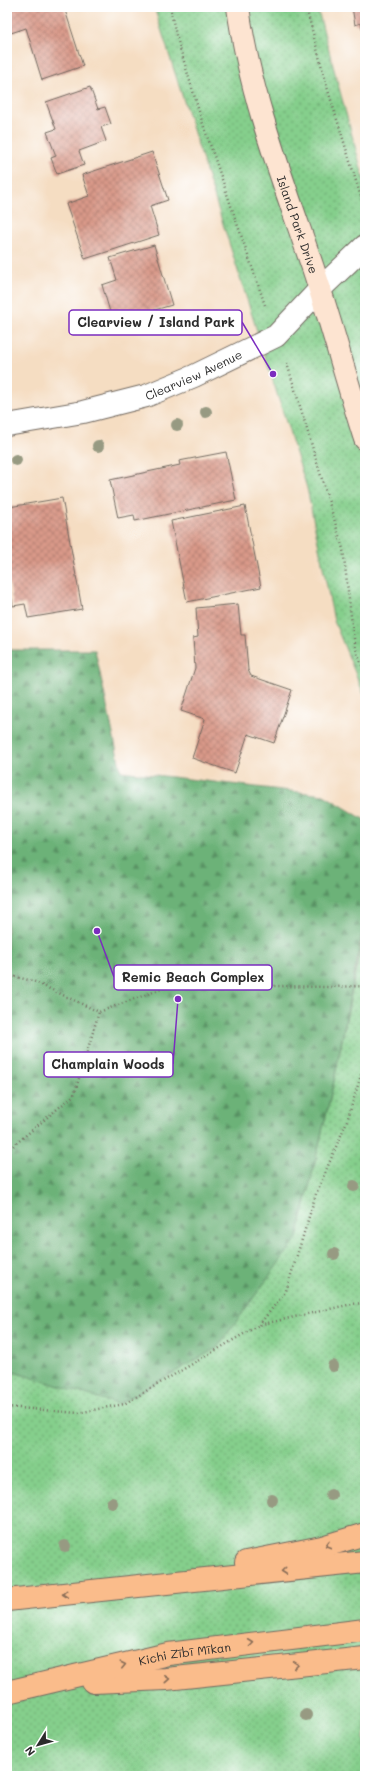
<svg xmlns="http://www.w3.org/2000/svg" width="372" height="1783" viewBox="0 0 372 1783" font-family="Mali,sans-serif">
	<defs>
		<pattern id="grass-dots" width="8" height="8" patternUnits="userSpaceOnUse"><rect width="8" height="8" fill="#85cf8c"/><path d="M2 2h.1M6 6h.1" fill="none" stroke="#6da873" stroke-width="1.8" stroke-linecap="round"/></pattern>
		<pattern id="forest-firs" width="22" height="20" patternUnits="userSpaceOnUse"><rect width="22" height="20" fill="#6cb278"/><path d="M5 1l3.5 6h-7zM16 11l3.5 6h-7z" fill="#599163"/></pattern>
		<pattern id="building-cross-hatch" width="8" height="8" patternUnits="userSpaceOnUse"><rect width="8" height="8" fill="#d99989"/><path d="M0 0l8 8M0 8l8-8" fill="none" stroke="#b07d70"/></pattern>
	</defs>
	<rect width="100%" height="100%" fill="#fff"/>
	<filter id="ink" filterUnits="userSpaceOnUse"><feTurbulence type="fractalNoise" baseFrequency=".025" numOctaves="2"/><feDisplacementMap in="SourceGraphic" scale="8" xChannelSelector="R" yChannelSelector="G"/><feConvolveMatrix kernelMatrix="1 2 1 2 8 2 1 2 1" color-interpolation-filters="sRGB"/></filter>
	<filter id="wash" filterUnits="userSpaceOnUse"><feTurbulence type="fractalNoise" baseFrequency=".012" numOctaves="4" result="noise"/><feDisplacementMap in="SourceGraphic" scale="16" xChannelSelector="R" yChannelSelector="G"/><feGaussianBlur stdDeviation="0.9" result="paint"/><feColorMatrix in="noise" values="0 0 0 0 0 0 0 0 0 0 0 0 0 0 0 0 0 1.4 0 .05"/><feComposite in="paint" operator="in"/></filter>
	<g filter="url(#wash)">
		<rect width="100%" height="100%" fill="#f5ddc2"/>
		<g fill="url(#grass-dots)" stroke="#587d5c">
			<polygon points="154,7 317,7 365,183 365,697 334,621 307,488"/>
			<polygon points="365,925 365,1776 7,1776 7,1370 118,1403 297,1238 334,1081"/>
		</g>
		<polygon fill="url(#forest-firs)" stroke="#4c6e52" points="7,650 95,650 121,771 324,795 365,820 365,917 334,1081 297,1238 217,1348 118,1404 7,1370"/>
		<g id="blocks">
			<g fill="url(#building-cross-hatch)">
				<polygon points="7,7 64,7 83,66 42,80 26,28 8,34"/>
				<polygon points="352,7 365,7 365,42 361,23 355,25"/>
				<polygon points="90,87 98,109 105,107 111,124 101,127 106,141 79,151 84,165 57,174 51,158 56,156 47,132 56,129 46,102"/>
				<polygon points="152,152 168,200 150,206 159,235 85,259 66,204 89,196 82,175"/>
				<polygon points="154,245 172,305 113,322 102,285 117,280 110,258"/>
				<polygon points="226,452 236,500 135,521 134,515 118,518 110,480 180,465 179,461"/>
				<polygon points="62,498 82,609 28,618 25,604 13,606 7,570 7,518 10,518 9,507"/>
				<polygon points="245,506 261,587 187,602 171,521"/>
				<polygon points="238,604 241,635 245,635 248,670 251,676 292,690 274,743 248,734 235,773 192,758 205,719 181,711 195,668 193,638 198,637 196,608"/>
			</g>
		</g>
	</g>
	<g filter="url(#ink)">
		<use href="#blocks" fill-opacity="0" stroke="#726960" stroke-width="1"/>
		<g fill="none" stroke-linecap="round" stroke-linejoin="round">
			<g stroke="#726960" stroke-width="24">
				<g id="street">
					<path id="s1" d="M7,425l76,-13 63,-16 48,-20 82,-40 44,-47 45,-43"/>
				</g>
			</g>
			<g stroke="#726960" stroke-width="24">
				<g id="secondary">
					<path id="s2" d="M238,7c12,90 46,176 75,261 19,57 34,115 52,171"/>
				</g>
			</g>
			<g stroke="#726960" stroke-width="24">
				<g id="highway">
					<polyline points="246,1562 322,1547 365,1534"/>
					<polyline points="7,1600 365,1562"/>
					<polyline points="93,1682 166,1679 365,1658"/>
					<path id="s3" d="M7,1692l161,-38 197,-24"/>
				</g>
			</g>
			<g stroke="#726960" stroke-width="2.5" stroke-dasharray="1 3" stroke-linecap="butt">
				<polyline points="170,7 176,35 202,121 265,305"/>
				<polyline points="306,7 327,87 365,210"/>
				<polyline points="287,363 343,549 353,633 357,653 365,673"/>
				<polyline points="7,975 33,981 99,1012 175,984 327,987 365,986"/>
				<polyline points="7,1151 74,1095 99,1012"/>
				<polyline points="259,1325 286,1291 316,1194 347,1121 365,1062"/>
				<polyline points="7,1407 78,1413 124,1404 259,1325 352,1304 365,1303"/>
			</g>
			<use href="#street" stroke="#fff" stroke-width="22"/>
			<use href="#secondary" stroke="#fde4d1" stroke-width="22"/>
			<use href="#highway" stroke="#fabc8b" stroke-width="22"/>
		</g>
		<g fill="#979a82">
			<circle cx="206" cy="412" r="6"/>
			<circle cx="177" cy="425" r="6"/>
			<circle cx="98" cy="446" r="6"/>
			<circle cx="16" cy="460" r="6"/>
			<circle cx="354" cy="1186" r="6"/>
			<circle cx="334" cy="1254" r="6"/>
			<circle cx="333" cy="1366" r="6"/>
			<circle cx="331" cy="1495" r="6"/>
			<circle cx="272" cy="1500" r="6"/>
			<circle cx="112" cy="1503" r="6"/>
			<circle cx="65" cy="1546" r="6"/>
			<circle cx="306" cy="1715" r="6"/>
		</g>
		<defs><path id="oneway-chevron" d="M-2-3.5L2.5 0L-2 3.5" fill="none" stroke-width="1.6" stroke-linecap="round" stroke-linejoin="round"/></defs>
		<g stroke="#886c56">
			<use href="#oneway-chevron" transform="translate(328 1545) rotate(164)"/>
			<use href="#oneway-chevron" transform="translate(284 1571) rotate(174)"/>
			<use href="#oneway-chevron" transform="translate(65 1594) rotate(174)"/>
			<use href="#oneway-chevron" transform="translate(251 1643) rotate(-7)"/>
			<use href="#oneway-chevron" transform="translate(123 1665) rotate(-13)"/>
			<use href="#oneway-chevron" transform="translate(296 1665) rotate(-6)"/>
			<use href="#oneway-chevron" transform="translate(167 1679) rotate(-4)"/>
		</g>
	</g>
	<g text-anchor="middle" dominant-baseline="central" stroke-width="3" stroke-linejoin="round" paint-order="stroke">
		<g font-size="12" fill="#2b2b2b" stroke="#fff">
			<text stroke="none"><textPath href="#s2" startOffset="226">Island Park Drive</textPath></text>
			<text stroke="none"><textPath href="#s1" startOffset="194">Clearview Avenue</textPath></text>
			<text stroke="none"><textPath href="#s3" startOffset="182">Kichi Zībī Mīkan</textPath></text>
		</g>
	</g>
	<path fill="none" stroke="#7b2cbf" stroke-width="1.5" d="M273 374L242 322M97 931L114 977M178 999L173 1064"/>
	<g fill="#7b2cbf" stroke="#fff" stroke-width="1.5">
		<circle cx="273" cy="374" r="4"/>
		<circle cx="97" cy="931" r="4"/>
		<circle cx="178" cy="999" r="4"/>
	</g>
	<g fill="#fff" stroke="#7b2cbf" stroke-width="1.5">
		<rect x="69" y="310" width="173" height="25" rx="4"/>
		<rect x="114" y="965" width="158" height="25" rx="4"/>
		<rect x="44" y="1052" width="129" height="25" rx="4"/>
	</g>
	<g font-size="13" text-anchor="middle" font-weight="bold" fill="#2b2b2b">
		<text x="156" y="327">Clearview / Island Park</text>
		<text x="193" y="982">Remic Beach Complex</text>
		<text x="108" y="1069">Champlain Woods</text>
	</g>
	<rect width="372" height="1783" fill="none" stroke="#fff" stroke-width="24"/>
	<g transform="translate(38 1745) rotate(233)" stroke="#ffffff" stroke-width="3" paint-order="stroke">
	<path d="M0-3L7 15L0 10L-7 15Z" fill="#2b2b2b"/>
	<text y="-6" font-size="11" font-weight="bold" text-anchor="middle" fill="#2b2b2b">N</text>
	</g>
</svg>
